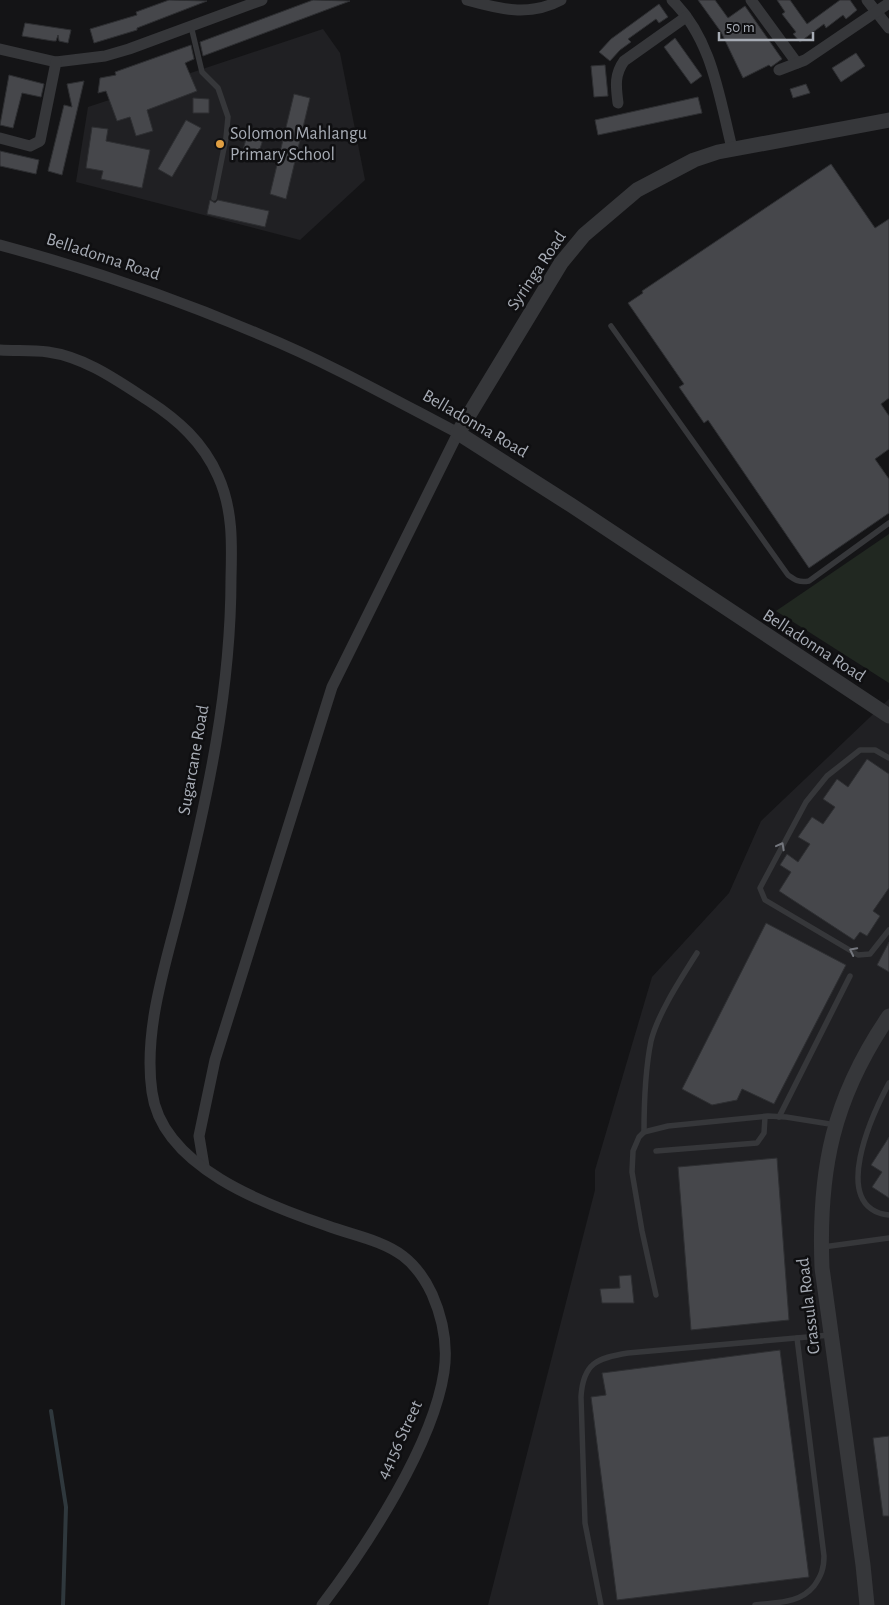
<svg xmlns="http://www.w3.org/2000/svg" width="889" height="1605" viewBox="0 0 889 1605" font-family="'Alegreya Sans',sans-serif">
	<rect width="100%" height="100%" fill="#141416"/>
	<g fill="#202023">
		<polygon points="323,29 340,53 365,180 300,240 76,182 88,107"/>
		<polygon points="889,699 889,1605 488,1605 595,1190 595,1170 652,977 729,893 761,821"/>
	</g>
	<polygon fill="#212821" points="889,534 889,683 776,611"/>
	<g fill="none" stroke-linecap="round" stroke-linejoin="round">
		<polyline stroke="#2f383d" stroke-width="4" points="51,1411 66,1507 63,1605"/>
	</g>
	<g fill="#46474b" stroke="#2e2f32">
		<polygon points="169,0 207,1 137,28 137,30 94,43 90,29 137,15 136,12"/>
		<polygon points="313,0 350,1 203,56 200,42"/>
		<polygon points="698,0 715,0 728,18 745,6 782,59 771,67 769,65 743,78 721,32"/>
		<polygon points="777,0 790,0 807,24 840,0 850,0 857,10 846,19 843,15 826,28 824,24 800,42 793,34 796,32 782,14 785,12"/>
		<polygon points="659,4 668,17 659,23 656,19 628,39 631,42 620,50 610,61 599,52 611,39"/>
		<polygon points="25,23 71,30 68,43 59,41 58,35 56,41 53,41 22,36"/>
		<polygon points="675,38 702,76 691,84 664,47"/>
		<polygon points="191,45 194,59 185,63 197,91 147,110 153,131 136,136 130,117 117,121 106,91 98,93 100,78 116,75 115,72"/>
		<polygon points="856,53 865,66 841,82 832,68"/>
		<polygon points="605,65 608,96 594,97 591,66"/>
		<polygon points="9,75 44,84 41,97 22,93 13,128 0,125"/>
		<polygon points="84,81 62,175 48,171 64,105 72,107 67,84"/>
		<polygon points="806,84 810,93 793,98 790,89"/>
		<polygon points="294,94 310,98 286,199 270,194"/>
		<polygon points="698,97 702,113 598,135 595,120"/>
		<polygon points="193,98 209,99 209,113 193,113"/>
		<polygon points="186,120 201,128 172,177 158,169"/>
		<polygon points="92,127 108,129 106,141 150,150 142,188 101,179 103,171 86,168"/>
		<polygon points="248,132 264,136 256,162 241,157"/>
		<polygon points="0,151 39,160 36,174 0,166"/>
		<polygon points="831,164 875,228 889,219 889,398 881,404 889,416 889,449 875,459 889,479 889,513 809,568 708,420 704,423 679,387 684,384 628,303 643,293 642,291"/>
		<polygon points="210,200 215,203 218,200 269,211 265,227 207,214"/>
		<polygon points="867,759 889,774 889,888 873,911 880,916 867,936 860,932 854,940 779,891 791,872 780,865 787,854 798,862 810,844 798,837 812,817 823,824 835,807 823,799 837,779 848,787"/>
		<polygon points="766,923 846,965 774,1104 742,1089 737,1100 712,1105 682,1089"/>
		<polygon points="889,942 889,972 877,965"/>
		<polygon points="889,1137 889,1198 872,1187 882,1172 871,1165"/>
		<polygon points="777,1158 789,1320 691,1330 678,1167"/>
		<polygon points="631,1275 634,1303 602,1303 600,1289 620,1288 619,1276"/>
		<polygon points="780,1350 809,1577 617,1600 591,1397 606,1395 602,1373"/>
		<polygon points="889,1436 889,1516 883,1516 873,1438"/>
	</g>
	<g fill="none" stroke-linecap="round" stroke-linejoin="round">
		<g stroke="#36373a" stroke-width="5.5">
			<polyline points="191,26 202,72 218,88 228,117 226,138 214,198"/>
			<path d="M611,326l177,249c7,5 11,8 21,6l80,-58"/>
			<polyline points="889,758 875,750 860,750 827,776 806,802 760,888 765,900 858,955 870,954 889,930"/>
			<path d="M889,1083c-16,30 -61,125 0,132"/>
			<polyline points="779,1117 850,976"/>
			<path d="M644,1132c0,-31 1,-61 7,-91 7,-28 31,-64 46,-88"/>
			<polyline points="656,1151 757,1143 764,1133 765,1117"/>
			<polyline points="823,1247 889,1238"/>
			<polyline points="656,1295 642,1231 632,1172 633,1151 639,1137 644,1132 668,1126 768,1116 786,1117 836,1125"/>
			<path d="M601,1605l-16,-82 -4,-126c2,-34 16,-39 47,-44l202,-18"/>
			<path d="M755,1605c22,-3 44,-1 59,-19 7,-10 10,-17 10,-30l-27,-218"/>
		</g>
		<g stroke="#36373a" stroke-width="11">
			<path d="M467,0c32,9 63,17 94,0"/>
			<path d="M672,0c40,39 47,96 60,148"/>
			<polyline points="751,0 797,63"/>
			<polyline points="867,0 889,28"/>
			<polyline points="0,49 56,62 105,56 129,49 262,0"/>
			<polyline points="779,70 805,60 889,3"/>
			<path d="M618,103c-2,-16 -4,-28 6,-42l62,-44"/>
			<polyline points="0,138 30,146 40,141 56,62"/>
			<path d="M0,245c89,24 177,54 261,90 68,28 132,64 197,98l-126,254 -117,373 -16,76 5,30"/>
			<path d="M0,350c16,1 32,0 48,2 37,5 70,29 101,49 29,19 54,41 69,75 15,33 14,68 13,102 0,111 -23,218 -50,325 -15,60 -38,127 -29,189 10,75 114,113 176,134 24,9 54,14 75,30 13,10 22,23 29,38 11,25 16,51 12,78 -11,73 -77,174 -122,233"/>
		</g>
		<g stroke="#36373a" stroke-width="15">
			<polyline points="889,120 718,152 694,160 637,190 584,235 561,263 458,433 571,505 889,716"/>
			<path d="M867,1605l-4,-40 -41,-297c-4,-99 11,-170 67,-252"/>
		</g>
	</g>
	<defs><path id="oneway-chevron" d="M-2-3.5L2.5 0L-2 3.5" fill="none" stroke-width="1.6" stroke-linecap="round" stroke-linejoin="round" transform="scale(1.25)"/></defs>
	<g stroke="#74777e">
		<use href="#oneway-chevron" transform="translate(781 846) rotate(-62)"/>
		<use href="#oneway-chevron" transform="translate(853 951) rotate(-153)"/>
	</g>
	<circle fill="#e09f42" stroke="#0f0f11" stroke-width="2" cx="220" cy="144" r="5"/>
	<g text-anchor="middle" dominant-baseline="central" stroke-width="5" stroke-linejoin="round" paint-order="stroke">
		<g font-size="18" fill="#a7acb5" stroke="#0f0f11" text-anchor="start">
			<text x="230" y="134">Solomon Mahlangu<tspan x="230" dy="21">Primary School</tspan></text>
		</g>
		<g font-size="18" fill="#a7acb5" stroke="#0f0f11">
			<text transform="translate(103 257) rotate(18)">Belladonna Road</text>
			<text transform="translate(537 271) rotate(-56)">Syringa Road</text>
			<text transform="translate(475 424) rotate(30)">Belladonna Road</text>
			<text transform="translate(814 646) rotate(33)">Belladonna Road</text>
			<text transform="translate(194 760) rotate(-80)">Sugarcane Road</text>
			<text transform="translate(809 1306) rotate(-97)">Crassula Road</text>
			<text transform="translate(400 1440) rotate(-65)">44156 Street</text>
		</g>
	</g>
	<path d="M719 32v8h94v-8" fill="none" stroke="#a7acb5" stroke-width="2.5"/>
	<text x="726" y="32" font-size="15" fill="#a7acb5" stroke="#0f0f11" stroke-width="4" paint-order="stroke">50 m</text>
</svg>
